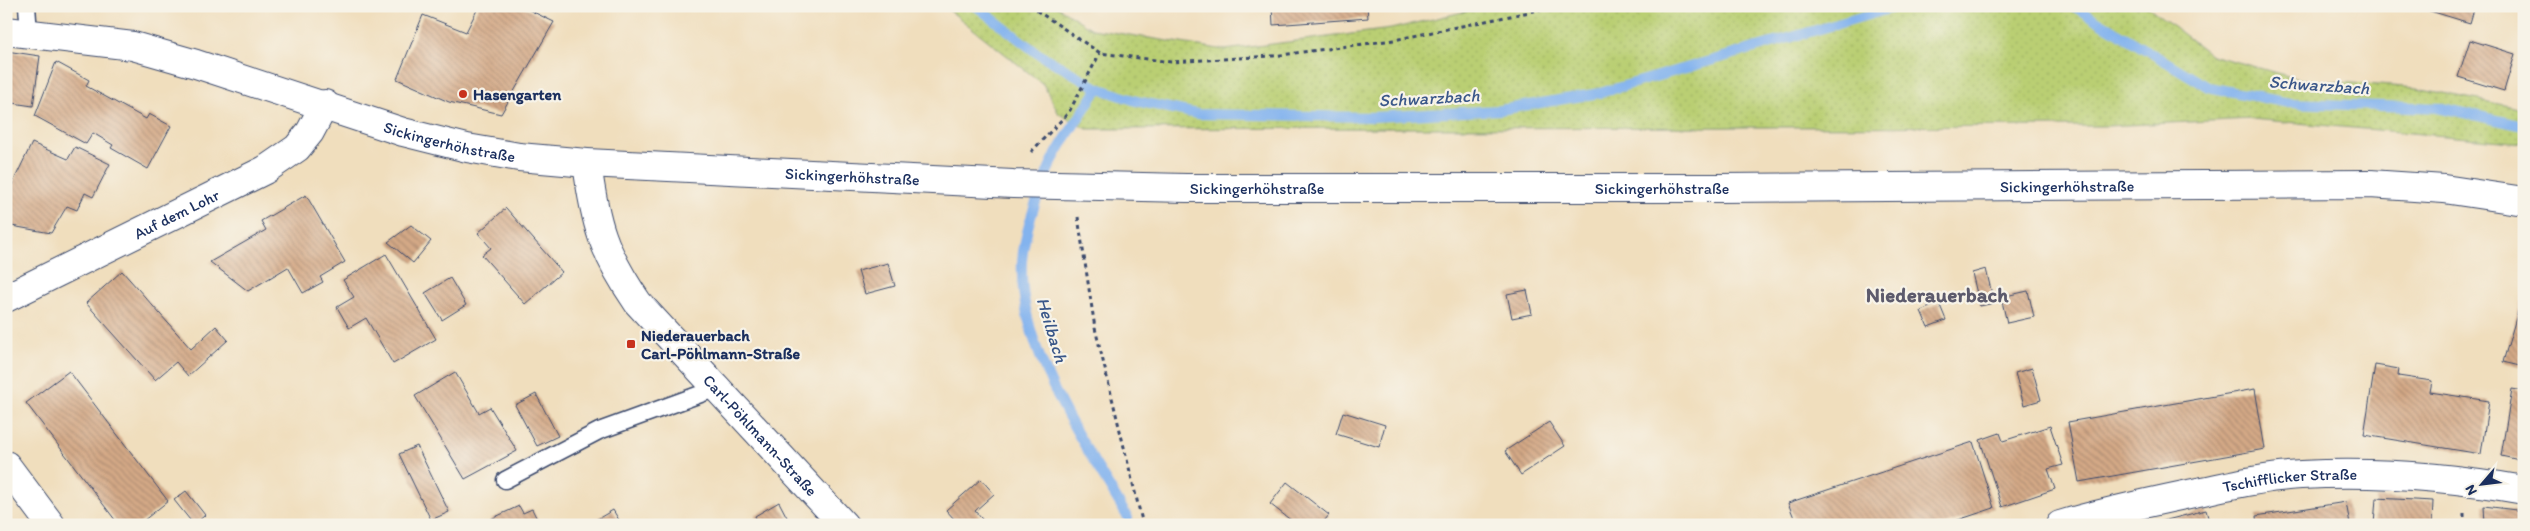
<svg xmlns="http://www.w3.org/2000/svg" width="2530" height="531" viewBox="0 0 2530 531" font-family="Itim,sans-serif">
	<defs>
		<pattern id="grass-dots" width="8" height="8" patternUnits="userSpaceOnUse" patternTransform="scale(1.25)"><rect width="8" height="8" fill="#bacf73"/><path d="M2 2h.1M6 6h.1" fill="none" stroke="#9fb266" stroke-width="1.8" stroke-linecap="round"/></pattern>
		<pattern id="building-back-hatch" width="6" height="6" patternUnits="userSpaceOnUse" patternTransform="scale(1.25)"><rect width="6" height="6" fill="#d4a986"/><path d="M-1 5l2 2M0 0l6 6M5-1l2 2" fill="none" stroke="#ab8a71"/></pattern>
	</defs>
	<rect width="100%" height="100%" fill="#f7f3e8"/>
	<filter id="ink" filterUnits="userSpaceOnUse"><feTurbulence type="fractalNoise" baseFrequency=".02" numOctaves="2"/><feDisplacementMap in="SourceGraphic" scale="10" xChannelSelector="R" yChannelSelector="G"/><feConvolveMatrix kernelMatrix="1 2 1 2 8 2 1 2 1" color-interpolation-filters="sRGB"/></filter>
	<filter id="wash" filterUnits="userSpaceOnUse"><feTurbulence type="fractalNoise" baseFrequency=".0096" numOctaves="4" result="noise"/><feDisplacementMap in="SourceGraphic" scale="20" xChannelSelector="R" yChannelSelector="G"/><feGaussianBlur stdDeviation="1.12" result="paint"/><feColorMatrix in="noise" values="0 0 0 0 0 0 0 0 0 0 0 0 0 0 0 0 0 1.4 0 .05"/><feComposite in="paint" operator="in"/></filter>
	<g filter="url(#wash)">
		<rect width="100%" height="100%" fill="#f0debd"/>
		<polygon fill="url(#grass-dots)" stroke="#6a7f68" points="944,6 1056,6 1092,29 1225,50 1391,29 1488,6 2147,6 2211,55 2300,79 2417,88 2524,109 2524,143 2251,119 2107,126 1087,129 1059,114 1043,84"/>
		<g fill="none" stroke-linecap="round" stroke-linejoin="round">
			<g stroke="#83b3ee" stroke-width="10">
				<polyline points="976,6 1037,53 1098,88 1136,101 1197,114 1373,117 1500,110 1600,93 1899,6"/>
				<polyline points="2073,6 2208,87 2289,103 2442,108 2524,126"/>
				<path d="M1098,88c-15,25 -41,59 -51,85 -11,27 -23,59 -25,88 -4,91 62,181 106,257"/>
			</g>
		</g>
		<g id="blocks">
			<g fill="url(#building-back-hatch)">
				<polygon points="479,6 521,6 554,22 501,114 449,102 397,79 423,15 466,32"/>
				<polygon points="1272,6 1367,6 1368,18 1273,25"/>
				<polygon points="2428,6 2475,6 2470,23 2427,10"/>
				<polygon points="2470,40 2515,54 2504,91 2458,77"/>
				<polygon points="6,51 40,56 33,106 6,102"/>
				<polygon points="56,62 89,80 86,86 146,119 149,114 171,126 148,169 111,148 113,145 93,133 86,144 35,116"/>
				<polygon points="32,143 68,159 75,147 110,164 93,197 85,193 77,210 67,206 51,233 6,225 6,197"/>
				<polygon points="306,195 345,262 320,277 323,282 303,293 288,267 248,291 210,262 266,230 261,221"/>
				<polygon points="506,208 562,272 525,304 482,255 491,248 478,233"/>
				<polygon points="411,225 431,241 413,263 388,242"/>
				<polygon points="386,254 436,339 393,364 366,318 349,328 337,307 354,297 343,280"/>
				<polygon points="888,263 895,286 865,294 858,271"/>
				<polygon points="1986,269 1994,303 1980,306 1972,273"/>
				<polygon points="122,271 191,349 216,326 228,340 188,376 176,362 155,380 86,303"/>
				<polygon points="450,278 466,305 442,320 425,293"/>
				<polygon points="1527,290 1532,314 1512,318 1507,294"/>
				<polygon points="2028,291 2034,317 2007,323 2001,297"/>
				<polygon points="2524,291 2524,367 2503,362"/>
				<polygon points="1939,303 1946,320 1928,327 1921,311"/>
				<polygon points="2375,365 2399,369 2398,376 2432,381 2430,392 2489,401 2481,454 2364,435"/>
				<polygon points="2032,368 2041,400 2024,405 2015,373"/>
				<polygon points="69,371 168,501 138,525 119,525 26,403"/>
				<polygon points="455,372 479,413 490,407 517,451 465,479 415,396"/>
				<polygon points="2255,389 2265,449 2079,482 2068,422"/>
				<polygon points="2512,389 2524,391 2524,461 2501,456"/>
				<polygon points="536,394 558,436 537,446 515,405"/>
				<polygon points="1343,412 1385,425 1379,447 1336,434"/>
				<polygon points="1549,422 1565,446 1521,475 1505,451"/>
				<polygon points="2050,426 2063,465 2048,469 2055,489 2002,507 1980,440 2000,433 2003,441"/>
				<polygon points="1973,442 1994,508 1943,525 1797,525 1788,503"/>
				<polygon points="417,446 449,512 431,520 399,454"/>
				<polygon points="981,479 994,494 975,511 987,525 949,525 955,520 946,510"/>
				<polygon points="1287,482 1329,515 1321,525 1297,525 1270,504"/>
				<polygon points="186,491 205,515 194,525 174,500"/>
				<polygon points="2376,498 2433,501 2432,525 2374,525"/>
				<polygon points="779,502 791,525 759,525 755,516"/>
				<polygon points="2346,502 2350,525 2257,525 2256,516"/>
				<polygon points="519,506 523,513 532,509 540,525 494,525 491,519"/>
				<polygon points="2484,506 2524,511 2524,525 2485,525"/>
				<polygon points="613,510 622,525 587,525"/>
				<polygon points="2206,510 2210,525 2151,525 2151,524"/>
			</g>
		</g>
	</g>
	<g filter="url(#ink)">
		<use href="#blocks" fill-opacity="0" stroke="#3b496c" stroke-width="1"/>
		<g fill="none" stroke-linecap="round" stroke-linejoin="round">
			<g stroke="#3b496c" stroke-width="19">
				<g id="service">
					<polyline points="27,6 29,33"/>
					<polyline points="505,480 599,431 717,388"/>
				</g>
			</g>
			<g stroke="#3b496c" stroke-width="30">
				<g id="minor">
					<path id="s1" d="M587,163c8,61 16,89 51,140l206,222"/>
					<path id="s2" d="M6,298l259,-128 32,-22 13,-16 15,-28"/>
					<polyline points="6,465 51,525"/>
					<path id="s3" d="M2060,525c43,-13 86,-22 129,-31 37,-8 75,-17 112,-19 74,-4 150,2 223,15"/>
				</g>
			</g>
			<g stroke="#3b496c" stroke-width="30">
				<g id="secondary">
					<path id="s4" d="M6,31l127,15 63,18 207,68 64,16 52,9 68,6 426,21 173,4h533l651,-4 74,5 80,12"/>
				</g>
			</g>
			<g stroke="#3b496c" stroke-width="3" stroke-dasharray="4 4" stroke-linecap="butt">
				<polyline points="1030,6 1100,53 1171,62 1273,56 1394,40 1558,6"/>
				<polyline points="1031,152 1069,112 1100,53"/>
				<polyline points="1078,217 1095,328 1143,525"/>
				<polyline points="2464,525 2464,513"/>
			</g>
			<use href="#service" stroke="#fff" stroke-width="16"/>
			<use href="#minor" stroke="#fff" stroke-width="28"/>
			<use href="#secondary" stroke="#fff" stroke-width="28"/>
		</g>
	</g>
	<g fill="#c8321e" stroke="#f7f3e8" stroke-width="2">
		<circle cx="463" cy="94" r="5"/>
		<rect x="626" y="339" width="10" height="10" rx="2.5"/>
	</g>
	<g text-anchor="middle" dominant-baseline="central" stroke-width="4.5" stroke-linejoin="round" paint-order="stroke">
		<g font-size="16" font-weight="bold" fill="#1b2f5e" stroke="#f7f3e8" text-anchor="start">
			<text x="473" y="94">Hasengarten</text>
			<text x="641" y="335">Niederauerbach<tspan x="641" dy="18">Carl-Pöhlmann-Straße</tspan></text>
		</g>
		<g font-size="16" fill="#1b2f5e" stroke="#f7f3e8">
			<text stroke="none"><textPath href="#s4" startOffset="459">Sickingerhöhstraße</textPath></text>
			<text stroke="none"><textPath href="#s4" startOffset="864">Sickingerhöhstraße</textPath></text>
			<text stroke="none"><textPath href="#s4" startOffset="2079">Sickingerhöhstraße</textPath></text>
			<text stroke="none"><textPath href="#s4" startOffset="1269">Sickingerhöhstraße</textPath></text>
			<text stroke="none"><textPath href="#s4" startOffset="1674">Sickingerhöhstraße</textPath></text>
			<text stroke="none"><textPath href="#s2" startOffset="190">Auf dem Lohr</textPath></text>
			<text stroke="none"><textPath href="#s1" startOffset="331">Carl-Pöhlmann-Straße</textPath></text>
			<text stroke="none"><textPath href="#s3" startOffset="235">Tschifflicker Straße</textPath></text>
		</g>
		<g font-size="18" font-style="italic" fill="#3a5789" stroke="#f7f3e8">
			<text transform="translate(2319 85) rotate(4)">Schwarzbach</text>
			<text transform="translate(1429 98) rotate(-3)">Schwarzbach</text>
			<text transform="translate(1052 330) rotate(73)">Heilbach</text>
		</g>
		<g font-size="21" font-weight="bold" fill="#5c5a6c" stroke="#f7f3e8">
			<text x="1937" y="294">Niederauerbach</text>
		</g>
	</g>
	<rect width="2530" height="531" fill="none" stroke="#f7f3e8" stroke-width="25"/>
	<g transform="translate(2482 484) rotate(242)" stroke="#f7f3e8" stroke-width="4" paint-order="stroke">
	<path d="M0-4L9 19L0 12L-9 19Z" fill="#1b2f5e"/>
	<text y="-8" font-size="14" font-weight="bold" text-anchor="middle" fill="#1b2f5e">N</text>
	</g>
</svg>
